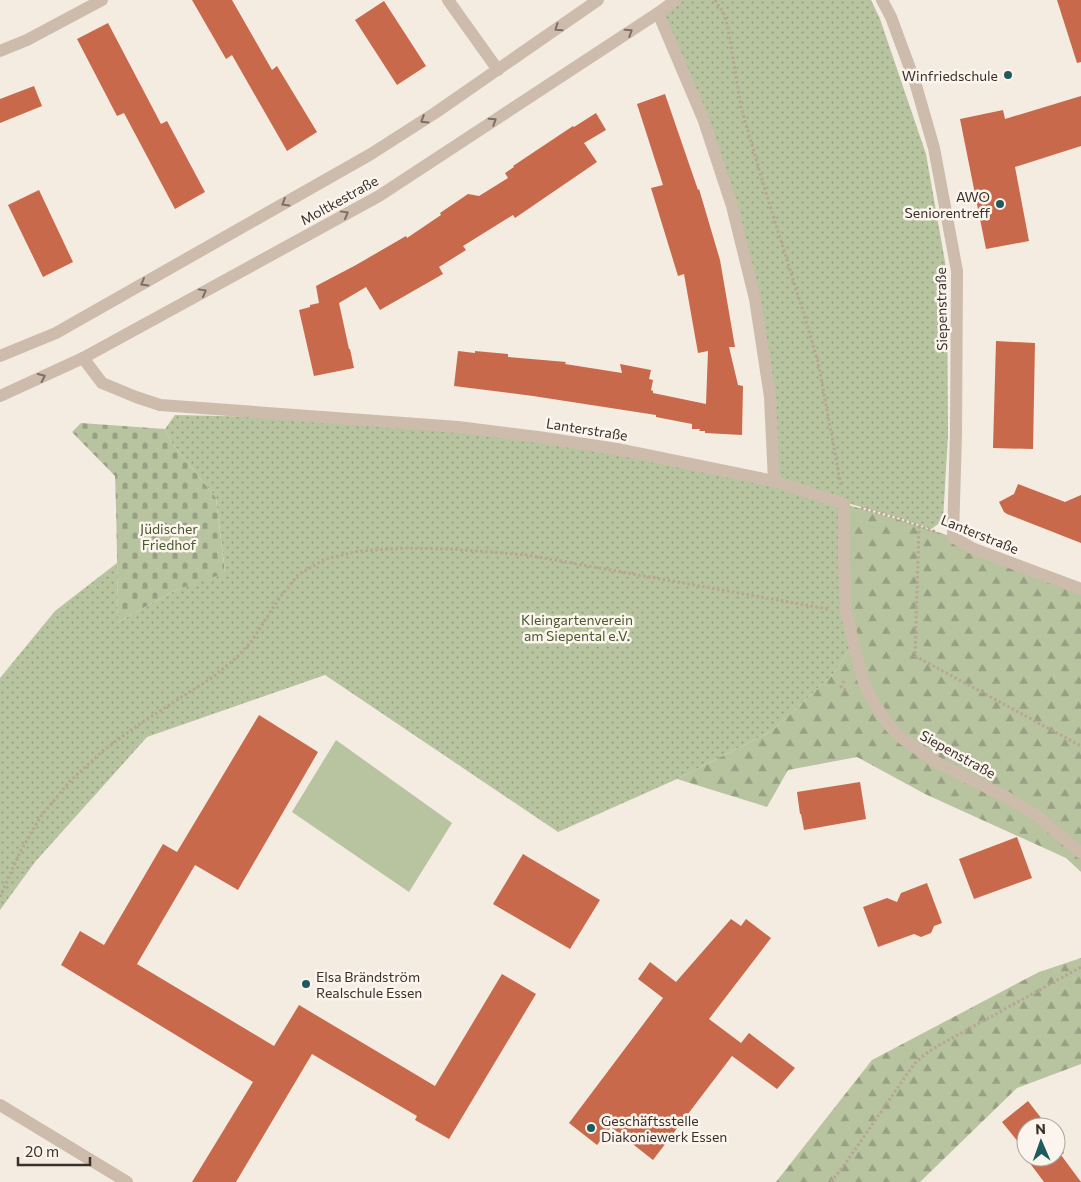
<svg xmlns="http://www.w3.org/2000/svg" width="1081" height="1182" viewBox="0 0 1081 1182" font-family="Commissioner,sans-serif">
	<defs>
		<pattern id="grass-dots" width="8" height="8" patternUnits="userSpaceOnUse" patternTransform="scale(1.25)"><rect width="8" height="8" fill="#b8c4a0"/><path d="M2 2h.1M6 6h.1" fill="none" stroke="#97a083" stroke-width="1.8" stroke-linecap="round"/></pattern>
		<pattern id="forest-firs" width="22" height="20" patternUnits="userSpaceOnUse" patternTransform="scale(1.25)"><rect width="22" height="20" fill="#b8c4a0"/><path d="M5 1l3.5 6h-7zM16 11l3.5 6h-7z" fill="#97a083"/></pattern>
		<pattern id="cemetery-stones" width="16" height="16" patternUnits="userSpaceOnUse" patternTransform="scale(1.25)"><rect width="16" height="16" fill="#b8c4a0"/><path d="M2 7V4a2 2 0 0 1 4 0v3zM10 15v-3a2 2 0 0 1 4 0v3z" fill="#97a083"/></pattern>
	</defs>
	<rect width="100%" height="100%" fill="#f4ebe1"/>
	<g fill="url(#grass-dots)">
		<polygon points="678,0 871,0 880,19 926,154 947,273 948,435 943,521 931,529 900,518 847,503 776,480 771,398 734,207 659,13"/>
		<polygon points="175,415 310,418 536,438 773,482 843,504 852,646 833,674 772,731 677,779 558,832 325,675 147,737 35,862 0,910 0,678 55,611 117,563 118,622 176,590 225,572 216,498 171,442 165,429"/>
	</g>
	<g fill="url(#forest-firs)">
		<polygon points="845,504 900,520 956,538 1081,590 1081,872 1066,858 925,794 857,757 788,770 767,807 677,779 772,731 833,674 852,646"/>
		<polygon points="1081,958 1081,1064 1017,1088 920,1182 776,1182 872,1060 1039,972"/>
	</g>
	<path fill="url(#cemetery-stones)" d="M81,423l84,6 6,13 45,56 9,75 -49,17 -58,32c-1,-49 -1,-97 -3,-146l-43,-44z"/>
	<polygon fill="#b8c4a0" points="336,740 452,823 409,892 292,812"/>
	<g fill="#c8694b">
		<polygon points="192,0 232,0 272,70 277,66 317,132 287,151 232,55 226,59"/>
		<polygon points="1057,0 1081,0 1081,62 1077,63"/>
		<polygon points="384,1 426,66 397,85 355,20"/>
		<polygon points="108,23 161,124 167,121 205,192 175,209 124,113 117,116 77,39"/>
		<polygon points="34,86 42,106 0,123 0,99"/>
		<polygon points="665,94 698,190 699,189 720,260 735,347 729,347 738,385 743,386 742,435 705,433 705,431 699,431 700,429 692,429 692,424 656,417 656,415 533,396 454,386 458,351 475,353 475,351 508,354 508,357 566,362 565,364 622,373 620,364 651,370 649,379 653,380 651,390 653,391 653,393 706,404 708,351 698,353 684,274 678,276 651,188 663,185 637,104"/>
		<polygon points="1081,96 1081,146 1015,167 1029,241 986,249 960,119 1003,110 1005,119"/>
		<polygon points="596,113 606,130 584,143 597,162 515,218 513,215 463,246 466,250 439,267 443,274 380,310 366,287 339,303 349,349 350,349 354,368 314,376 299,310 310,307 310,305 319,303 316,286 356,265 406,236 407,238 441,215 440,213 468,194 479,196 508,178 505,173 514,167 513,166 573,126 574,127"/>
		<polygon points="39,190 73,262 43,277 8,205"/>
		<polygon points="996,341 1035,343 1033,449 993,448"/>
		<polygon points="1018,484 1065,502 1081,495 1081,543 1007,514 1004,512 999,502 1014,494"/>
		<polygon points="259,715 318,752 238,890 195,865 137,964 274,1046 299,1005 435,1086 502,974 536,994 449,1139 415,1120 417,1116 312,1054 236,1182 192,1182 253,1082 61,965 80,931 104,945 163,844 177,852"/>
		<polygon points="860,782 866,819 804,830 801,814 800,814 797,792"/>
		<polygon points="1017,837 1032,878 974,899 959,859"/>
		<polygon points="523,854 600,900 570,949 493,904"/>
		<polygon points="927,883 942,923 934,926 931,933 921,937 914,934 878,947 863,907 887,898 897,902 901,893"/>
		<polygon points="731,919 741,926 746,919 771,938 709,1019 741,1043 749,1033 795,1068 777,1089 732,1056 653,1160 611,1127 597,1145 569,1123 663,998 638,979 650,962 676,982"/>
		<polygon points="1028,1101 1048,1127 1026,1127 1026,1157 1056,1157 1056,1143 1064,1153 1061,1155 1081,1182 1044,1182 1020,1150 1023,1148 1002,1122"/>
	</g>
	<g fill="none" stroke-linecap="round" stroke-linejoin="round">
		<g stroke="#b9a596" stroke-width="3" stroke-dasharray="2.5 2.5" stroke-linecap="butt">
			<polyline points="715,0 724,14 728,28 741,107 763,183 805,318 818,362 841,485"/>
			<polyline points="861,508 900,519 936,532"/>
			<polyline points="919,526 915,656 1081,746"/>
			<polyline points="844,681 841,687 847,691"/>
			<polyline points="0,897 20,852 41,816 71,780 104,750 138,725 213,677 236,658 251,642 280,597 298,575 325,559 359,551 405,548 451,549 527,555 828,609"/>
			<polyline points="831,1182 845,1164 914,1064 924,1055 936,1047 1081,967"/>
		</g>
		<g stroke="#cdbbac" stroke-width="12">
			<polyline points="448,0 498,70"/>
			<polyline points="882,0 891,17 915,82 934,148 957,271 956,433 953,537 972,548 1081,589"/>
			<polyline points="658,13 704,121 732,206 755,299 770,397 774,481"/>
			<polyline points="0,51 27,40 102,0"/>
			<polyline points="83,358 102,383 136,397 160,405 458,427 538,437 617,449 774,481 844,504 844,567 846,612 862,677 869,694 887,723 899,736 936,762 1006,797 1036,815 1081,853"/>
			<polyline points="0,1105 127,1182"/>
		</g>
		<g stroke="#cdbbac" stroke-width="12">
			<polyline points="0,356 56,333 371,154 435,113 598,0"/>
			<polyline points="0,396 83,358 379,196 658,13 676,0"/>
		</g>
	</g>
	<defs><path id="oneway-chevron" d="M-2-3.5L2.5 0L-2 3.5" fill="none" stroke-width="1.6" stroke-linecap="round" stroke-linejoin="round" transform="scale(1.25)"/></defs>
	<g stroke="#7d6f65">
		<use href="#oneway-chevron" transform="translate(558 28) rotate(145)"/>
		<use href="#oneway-chevron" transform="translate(629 32) rotate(-33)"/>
		<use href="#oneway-chevron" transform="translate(424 120) rotate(148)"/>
		<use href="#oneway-chevron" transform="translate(493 121) rotate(-33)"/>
		<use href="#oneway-chevron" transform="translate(285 203) rotate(150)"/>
		<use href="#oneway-chevron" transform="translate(345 214) rotate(-29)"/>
		<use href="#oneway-chevron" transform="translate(144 283) rotate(150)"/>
		<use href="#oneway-chevron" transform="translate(203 292) rotate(-29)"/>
		<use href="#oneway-chevron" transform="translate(42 377) rotate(-25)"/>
	</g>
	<g fill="#1f5a5e" stroke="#fbf5ee" stroke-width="2">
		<circle cx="1008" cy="75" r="5"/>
		<circle cx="1000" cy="204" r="5"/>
		<circle cx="306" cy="984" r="5"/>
		<circle cx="591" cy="1128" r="5"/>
	</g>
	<g text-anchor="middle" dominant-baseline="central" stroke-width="5" stroke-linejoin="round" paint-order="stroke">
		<g font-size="14" fill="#3b302b" stroke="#fbf5ee" text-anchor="end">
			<text x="998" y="75">Winfriedschule</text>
			<text x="990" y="196">AWO<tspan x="990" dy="16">Seniorentreff</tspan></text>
			<text x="316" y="976" text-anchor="start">Elsa Brändström<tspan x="316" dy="16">Realschule Essen</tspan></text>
			<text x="601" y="1120" text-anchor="start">Geschäftsstelle<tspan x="601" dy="16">Diakoniewerk Essen</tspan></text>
		</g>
		<g font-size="14" fill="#3b302b" stroke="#fbf5ee">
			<text transform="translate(339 200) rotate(-29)">Moltkestraße</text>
			<text transform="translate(941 309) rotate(-91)">Siepenstraße</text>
			<text transform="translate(587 429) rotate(9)">Lanterstraße</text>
			<text transform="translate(980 534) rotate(22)">Lanterstraße</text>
			<text transform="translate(958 754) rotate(29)">Siepenstraße</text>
		</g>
		<g font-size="14" fill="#4a5a2e" stroke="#fbf5ee">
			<text x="169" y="528">Jüdischer<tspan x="169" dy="16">Friedhof</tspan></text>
			<text x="577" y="619">Kleingartenverein<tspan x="577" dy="16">am Siepental e.V.</tspan></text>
		</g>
	</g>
	<g transform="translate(1041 1142) rotate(358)"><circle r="24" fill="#fbf5ee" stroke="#aea6a0"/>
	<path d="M0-4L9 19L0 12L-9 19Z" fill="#1f5a5e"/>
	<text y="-8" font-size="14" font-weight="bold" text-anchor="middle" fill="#3b302b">N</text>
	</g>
	<path d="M18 1157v8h72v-8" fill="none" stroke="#3b302b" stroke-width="2.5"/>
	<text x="25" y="1157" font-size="15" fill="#3b302b" stroke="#fbf5ee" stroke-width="4" paint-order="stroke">20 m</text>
</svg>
